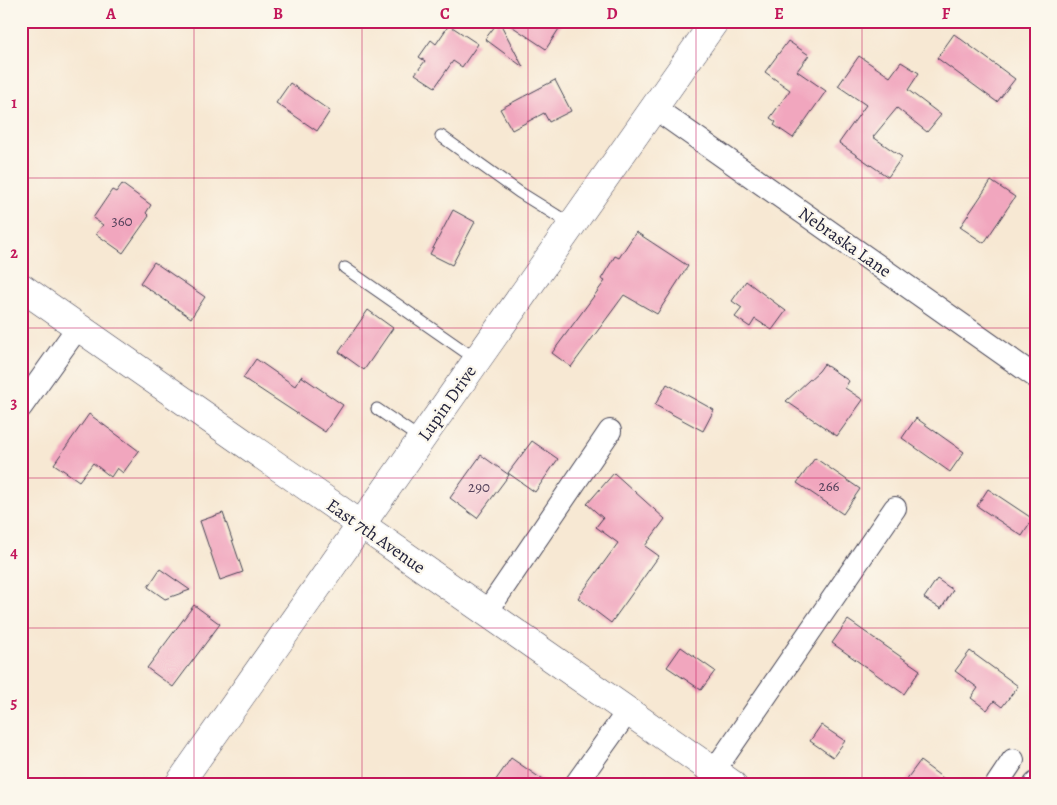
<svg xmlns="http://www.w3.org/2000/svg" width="1057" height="805" viewBox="0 0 1057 805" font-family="Alegreya,serif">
	<rect width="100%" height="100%" fill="#fbf7ec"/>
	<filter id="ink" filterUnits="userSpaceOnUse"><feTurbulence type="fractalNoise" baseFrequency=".02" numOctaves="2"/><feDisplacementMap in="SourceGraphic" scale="10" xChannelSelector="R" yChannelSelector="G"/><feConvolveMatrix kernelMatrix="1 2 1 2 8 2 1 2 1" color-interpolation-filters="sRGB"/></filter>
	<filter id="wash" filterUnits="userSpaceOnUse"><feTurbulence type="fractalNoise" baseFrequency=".0096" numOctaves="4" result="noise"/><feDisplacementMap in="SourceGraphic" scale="20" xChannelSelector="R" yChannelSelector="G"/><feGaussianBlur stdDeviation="1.12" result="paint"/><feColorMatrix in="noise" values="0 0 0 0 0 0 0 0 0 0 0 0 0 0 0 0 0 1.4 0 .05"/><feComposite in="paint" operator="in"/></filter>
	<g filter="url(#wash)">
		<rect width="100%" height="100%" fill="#f7e8d3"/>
		<g id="blocks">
			<g fill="#f1a6be">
				<polygon points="499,21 523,67 485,39"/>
				<polygon points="504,21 564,21 546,49"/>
				<polygon points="449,25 478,44 462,67 453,61 435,87 415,74 425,61 419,57 431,40 436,44"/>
				<polygon points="954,34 1015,79 997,102 937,58"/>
				<polygon points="788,41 809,55 797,71 826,91 793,138 774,125 776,122 770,118 790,90 765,72"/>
				<polygon points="859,56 890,77 901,62 919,73 908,90 941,115 927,132 897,108 873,137 902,157 888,177 839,143 866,105 838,86"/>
				<polygon points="555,80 571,111 549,122 544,113 512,130 500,109"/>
				<polygon points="290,83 330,111 317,131 276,103"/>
				<polygon points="991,181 1015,197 984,243 960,227"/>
				<polygon points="122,184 151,205 146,213 149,216 123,253 96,234 103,225 93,218 112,190 116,192"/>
				<polygon points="453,210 475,222 452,265 430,254"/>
				<polygon points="636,232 688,266 657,314 624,295 571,367 552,353 605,281 601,279 615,256 619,258"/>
				<polygon points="154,262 205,297 191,318 140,283"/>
				<polygon points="746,281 786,311 772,330 755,319 750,327 735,317 742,308 732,301"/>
				<polygon points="368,310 393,328 364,370 339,352"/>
				<polygon points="256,359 295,386 301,376 343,405 325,432 243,378"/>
				<polygon points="824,364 849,381 845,388 863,400 837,436 786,401 819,371"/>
				<polygon points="667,384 714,410 703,431 655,405"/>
				<polygon points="89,414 139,451 123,473 117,468 111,477 93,463 79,481 54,464"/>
				<polygon points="916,418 964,452 950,472 902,438"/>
				<polygon points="532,441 558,459 535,492 508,473"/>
				<polygon points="481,455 509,475 477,518 450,498"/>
				<polygon points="815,458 860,489 843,514 797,483"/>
				<polygon points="614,473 665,519 645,546 659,556 611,623 578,598 618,543 596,527 603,518 587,504"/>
				<polygon points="988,489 1033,519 1022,536 977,506"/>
				<polygon points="223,513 243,572 220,580 200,521"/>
				<polygon points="160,569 190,590 165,599 148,587"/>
				<polygon points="937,579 953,590 941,609 924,598"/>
				<polygon points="194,605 220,624 173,687 147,668"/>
				<polygon points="848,620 920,670 904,694 832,643"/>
				<polygon points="681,647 715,671 701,690 667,667"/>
				<polygon points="970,651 1018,686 1002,707 994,701 987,710 971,698 978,688 955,671"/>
				<polygon points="821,725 845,741 833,757 810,741"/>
				<polygon points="511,758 549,784 493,784"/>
				<polygon points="920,761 951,784 903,784"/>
			</g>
		</g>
	</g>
	<g filter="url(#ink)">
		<use href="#blocks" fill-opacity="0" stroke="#424052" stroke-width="1"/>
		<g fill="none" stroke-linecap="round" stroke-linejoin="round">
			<g stroke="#424052" stroke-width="13">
				<g id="lane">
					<polyline points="441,136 519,192 572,225"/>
					<polyline points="345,268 477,360"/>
					<polyline points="377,409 421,439"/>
				</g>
			</g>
			<g stroke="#424052" stroke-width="24">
				<g id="street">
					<polyline points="653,107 1036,377"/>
					<polyline points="21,407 78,327"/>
					<polyline points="486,613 610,431"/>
					<polyline points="714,771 895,508"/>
					<polyline points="576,784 628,711"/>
					<polyline points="997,784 1013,760"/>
					<polyline points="1035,784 1036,783"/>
				</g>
			</g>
			<g stroke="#424052" stroke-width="29">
				<g id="secondary">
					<polyline points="21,287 732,784"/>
					<polyline points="179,784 715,21"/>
				</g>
			</g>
			<use href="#lane" stroke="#fff" stroke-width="11"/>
			<use href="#street" stroke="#fff" stroke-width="22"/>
			<use href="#secondary" stroke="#fff" stroke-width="28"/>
		</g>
	</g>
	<path fill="none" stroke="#c2185b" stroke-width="1" stroke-opacity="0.55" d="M194,21v763M362,21v763M528,21v763M696,21v763M862,21v763M21,178h1015M21,328h1015M21,478h1015M21,628h1015"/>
	<g text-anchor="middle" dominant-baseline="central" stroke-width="4.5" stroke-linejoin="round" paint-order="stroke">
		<g font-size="15" fill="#56435c">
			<text x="122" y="221">360</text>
			<text x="829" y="486">266</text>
			<text x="479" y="487">290</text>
		</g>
		<g font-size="18" fill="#22223b" stroke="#fbf7ec">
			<text transform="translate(845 242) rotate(35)">Nebraska Lane</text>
			<text transform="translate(447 403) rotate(-55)">Lupin Drive</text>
			<text transform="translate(376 536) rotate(35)">East 7th Avenue</text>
		</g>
	</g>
	<rect width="1057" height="805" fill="none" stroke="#fbf7ec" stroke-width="55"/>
	<rect x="28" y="28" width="1002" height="750" fill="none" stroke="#c2185b" stroke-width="2"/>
	<g font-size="16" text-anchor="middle" font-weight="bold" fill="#c2185b">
		<text x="111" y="19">A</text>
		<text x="278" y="19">B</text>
		<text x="445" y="19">C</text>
		<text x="612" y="19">D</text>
		<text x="779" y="19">E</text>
		<text x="946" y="19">F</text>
		<text x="14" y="108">1</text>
		<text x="14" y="258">2</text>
		<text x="14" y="408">3</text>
		<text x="14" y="558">4</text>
		<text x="14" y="708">5</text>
	</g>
</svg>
